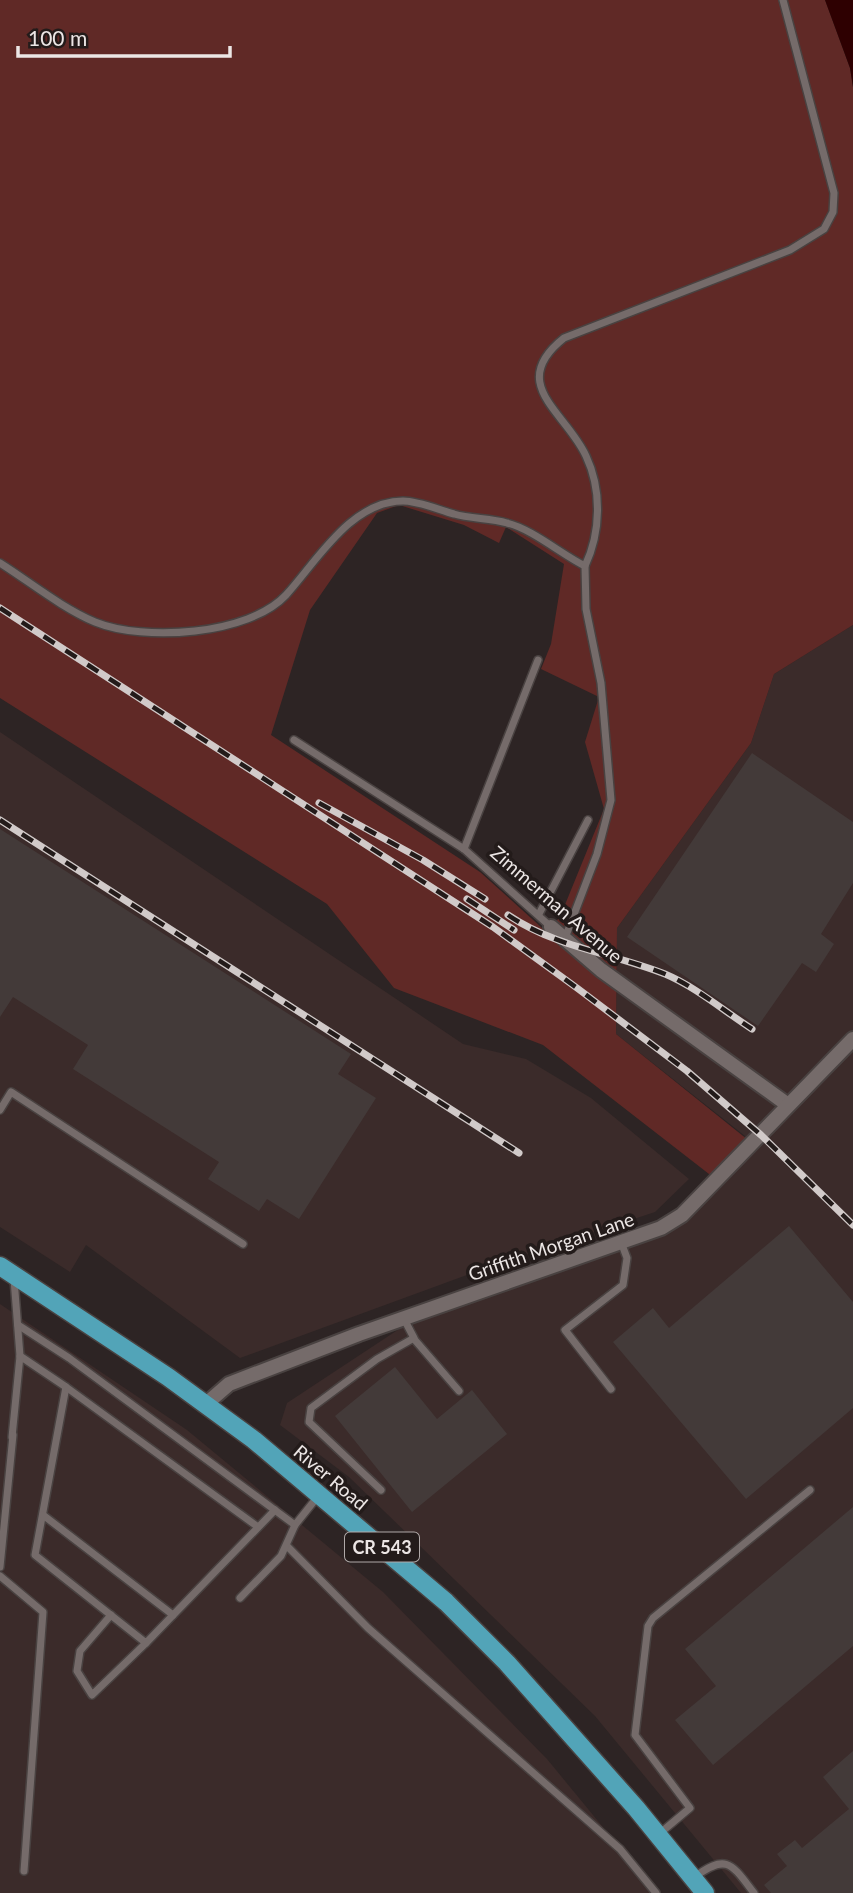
<svg xmlns="http://www.w3.org/2000/svg" width="853" height="1893" viewBox="0 0 853 1893" font-family="Lato,sans-serif">
	<rect width="100%" height="100%" fill="#2d2424"/>
	<g fill="#3b2b2a">
		<polygon points="853,625 853,1893 741,1893 595,1716 349,1477 280,1425 287,1403 431,1308 682,1215 745,1136 616,1034 617,928 751,743 774,674"/>
		<polygon points="0,732 463,1044 526,1059 591,1098 689,1179 655,1212 486,1268 240,1358 86,1245 70,1272 0,1227"/>
		<polygon points="0,1304 187,1430 383,1592 547,1759 657,1893 0,1893"/>
	</g>
	<path fill="#602926" fill-rule="evenodd" d="M0,0h825l25,68 3,19v538l-79,49 -23,69 -134,185 -1,106 137,110 -35,37 -175,-136 -149,-57 -67,-84 -327,-206zM399,505l65,20 35,18 7,-16 58,37 -13,80 -10,25 58,28 -14,45 19,67 -44,108 -9,10 -9,1 -62,-56 -209,-137 39,-125 67,-97z"/>
	<polygon fill="#2e0001" points="825,0 853,0 853,87 850,68"/>
	<g fill="#433a39">
		<polygon points="752,753 853,822 853,883 821,934 834,944 816,972 802,963 758,1026 627,937"/>
		<polygon points="0,829 351,1054 338,1074 376,1098 299,1219 267,1199 259,1211 208,1179 219,1162 73,1069 88,1045 13,997 0,1017"/>
		<polygon points="789,1226 853,1302 853,1408 746,1499 613,1342 653,1308 669,1328"/>
		<polygon points="395,1367 437,1419 472,1390 507,1434 412,1512 335,1416"/>
		<polygon points="853,1507 853,1646 713,1765 675,1720 716,1686 685,1649"/>
		<polygon points="853,1751 853,1893 771,1893 764,1885 787,1866 777,1854 795,1840 802,1848 849,1809 823,1777"/>
	</g>
	<g fill="none" stroke-linecap="round" stroke-linejoin="round">
		<g stroke="#494241" stroke-width="10">
			<g id="lane">
				<path d="M0,563c30,19 62,45 95,59 49,20 154,13 191,-27 31,-34 65,-94 117,-94 16,0 36,9 51,13 17,5 36,4 53,9 25,6 54,31 78,43l1,43 15,74 10,117 -14,54 -32,84"/>
				<path d="M585,566c16,-34 17,-76 1,-110 -20,-44 -80,-72 -22,-118l226,-88 34,-21 9,-17 1,-19 -51,-193"/>
				<polyline points="294,740 464,849 551,927"/>
				<polyline points="464,849 538,660"/>
				<polyline points="539,914 588,820"/>
				<polyline points="0,1110 11,1092 243,1244"/>
				<polyline points="18,1325 69,1358 295,1525 319,1495"/>
				<polyline points="414,1339 459,1391"/>
				<polyline points="20,1356 66,1387 35,1555 146,1643 275,1510"/>
				<polyline points="66,1387 258,1527"/>
				<polyline points="611,1389 565,1330 623,1285 627,1258 621,1242"/>
				<polyline points="12,1437 20,1356 14,1279"/>
				<polyline points="381,1490 309,1422 311,1408 377,1359 414,1338 404,1319"/>
				<polyline points="43,1515 173,1615"/>
				<polyline points="287,1546 368,1628 620,1849 656,1893"/>
				<polyline points="0,1567 13,1435"/>
				<polyline points="0,1576 43,1612 24,1871"/>
				<polyline points="240,1598 281,1556 295,1525"/>
				<polyline points="111,1615 80,1651 77,1671 92,1695 146,1643"/>
				<polyline points="659,1834 690,1808 635,1735 648,1626 653,1618 810,1490"/>
				<path d="M693,1878c34,-25 38,-15 61,15"/>
			</g>
		</g>
		<g stroke="#494241" stroke-width="18">
			<g id="street">
				<polyline points="551,927 601,970 788,1105"/>
				<polyline points="206,1404 229,1384 359,1334 661,1228 682,1215 853,1039"/>
			</g>
		</g>
		<g stroke="#494241" stroke-width="21">
			<polyline id="primary" points="0,1266 168,1377 254,1440 446,1602 507,1663 636,1808 705,1893"/>
		</g>
		<use href="#lane" stroke="#756b6a" stroke-width="7"/>
		<use href="#street" stroke="#756b6a" stroke-width="14"/>
		<use href="#primary" stroke="#52a4b8" stroke-width="18"/>
		<g stroke="#d1cac9" stroke-width="7">
			<g id="rail">
				<polyline points="0,608 493,927 577,988 687,1071 761,1135 853,1225"/>
				<polyline points="319,803 423,860 485,899"/>
				<polyline points="0,820 519,1153"/>
				<polyline points="467,899 514,930"/>
				<path d="M508,915c49,33 104,38 157,59 31,13 59,37 87,55"/>
			</g>
		</g>
		<use href="#rail" stroke="#231b1a" stroke-width="4.5" stroke-dasharray="13" stroke-linecap="butt"/>
	</g>
	<g text-anchor="middle" dominant-baseline="central" stroke-width="7" stroke-linejoin="round" paint-order="stroke">
		<rect fill="#231b1a" stroke="#b0a9a8" stroke-width="2" x="345" y="1532.5" width="74" height="29" rx="5"/>
		<g font-size="18" font-weight="bold" fill="#ece6e5">
			<text x="382" y="1547">CR 543</text>
		</g>
		<g font-size="19" fill="#ece6e5" stroke="#231b1a">
			<text transform="translate(557 904) rotate(41)">Zimmerman Avenue</text>
			<text transform="translate(551 1246) rotate(-19)">Griffith Morgan Lane</text>
			<text transform="translate(331 1477) rotate(40)">River Road</text>
		</g>
	</g>
	<path d="M18 46v10h212v-10" fill="none" stroke="#ece6e5" stroke-width="3.5"/>
	<text x="28" y="46" font-size="21" fill="#ece6e5" stroke="#231b1a" stroke-width="5" paint-order="stroke">100 m</text>
</svg>
